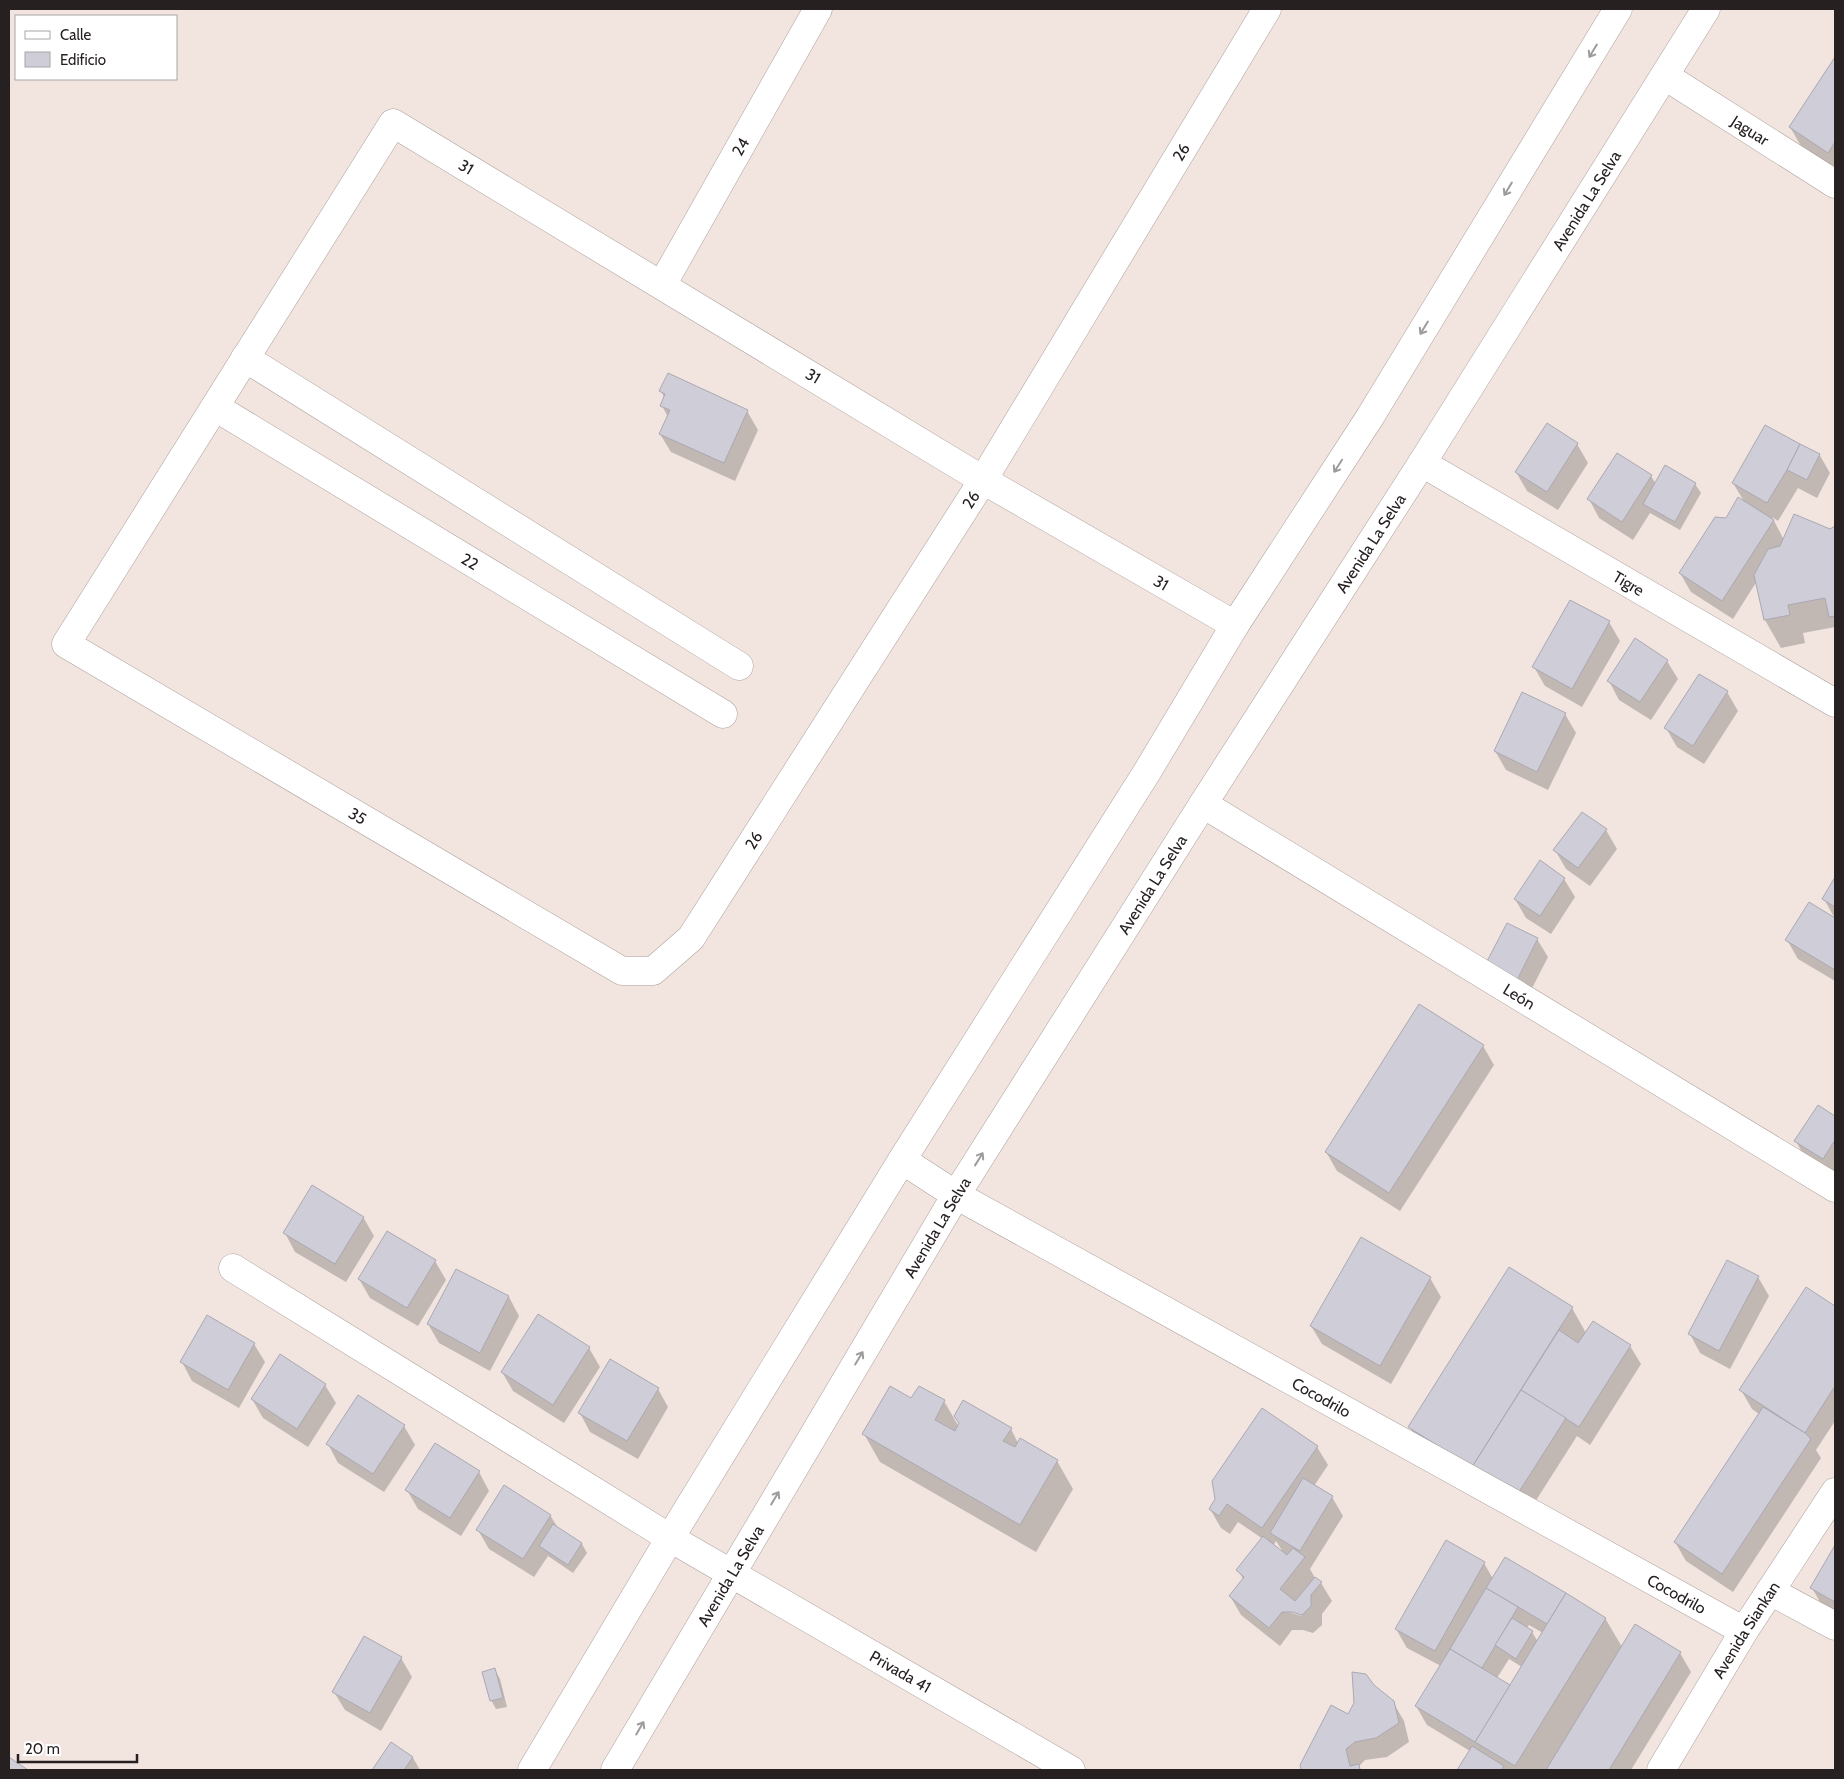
<svg xmlns="http://www.w3.org/2000/svg" width="1844" height="1779" viewBox="0 0 1844 1779" font-family="Cabin,sans-serif">
	<rect width="100%" height="100%" fill="#f2e5e0"/>
	<g fill="#0003" fill-rule="evenodd">
		<polygon points="1835,59 1835,173 1832,167 1801,146 1790,127"/>
		<polygon points="661,391 747,411 758,430 735,481 671,452 660,434 668,417 662,406 665,399"/>
		<polygon points="1547,425 1577,444 1588,463 1558,510 1527,491 1516,472"/>
		<polygon points="1819,454 1830,473 1817,498 1798,488 1778,521 1772,517 1784,540 1830,530 1835,527 1835,627 1803,633 1805,643 1781,648 1765,620 1757,581 1733,619 1691,592 1680,573 1726,519 1745,503 1733,483"/>
		<polygon points="1651,476 1656,484 1695,484 1701,493 1680,530 1650,513 1633,540 1599,518 1589,499"/>
		<polygon points="1609,622 1620,641 1582,707 1545,686 1534,667"/>
		<polygon points="1667,661 1678,679 1651,720 1619,700 1609,681"/>
		<polygon points="1727,692 1738,711 1704,764 1677,747 1666,728"/>
		<polygon points="1565,714 1576,733 1548,790 1506,770 1495,751"/>
		<polygon points="1582,813 1606,830 1617,849 1590,886 1566,869 1555,850"/>
		<polygon points="1564,879 1575,897 1551,934 1526,918 1515,899"/>
		<polygon points="1835,880 1835,919 1824,899"/>
		<polygon points="1809,904 1835,920 1835,981 1798,959 1787,940"/>
		<polygon points="1537,939 1548,957 1527,998 1498,984"/>
		<polygon points="1483,1046 1494,1065 1400,1211 1337,1171 1326,1152"/>
		<polygon points="1818,1107 1835,1118 1835,1175 1806,1160 1796,1141"/>
		<polygon points="363,1217 374,1236 346,1282 295,1252 285,1233"/>
		<polygon points="1361,1239 1430,1278 1441,1297 1391,1384 1322,1344 1311,1326"/>
		<polygon points="435,1261 446,1280 418,1326 370,1298 359,1279"/>
		<polygon points="456,1270 509,1297 519,1316 490,1371 439,1343 428,1324"/>
		<polygon points="1758,1277 1769,1296 1730,1369 1700,1353 1690,1334"/>
		<polygon points="1806,1289 1835,1308 1835,1421 1816,1450 1821,1458 1733,1592 1686,1561 1675,1542 1759,1414 1752,1409 1741,1390"/>
		<polygon points="1572,1308 1586,1333 1630,1346 1641,1364 1590,1445 1577,1436 1528,1513 1426,1455 1410,1427"/>
		<polygon points="254,1344 265,1362 239,1408 192,1381 182,1362"/>
		<polygon points="589,1348 600,1367 564,1423 513,1391 502,1372"/>
		<polygon points="325,1385 336,1403 308,1447 263,1418 252,1399"/>
		<polygon points="658,1389 668,1407 638,1459 590,1432 580,1413"/>
		<polygon points="912,1400 944,1401 959,1427 1011,1429 1018,1443 1057,1461 1073,1489 1036,1552 880,1462 864,1434"/>
		<polygon points="404,1426 415,1445 384,1492 338,1463 328,1444"/>
		<path d="M1317,1447l11,18 -14,21 18,11 11,19 -33,53 5,9 6,5 11,18 -10,13v11l-9,8 -10,-3h-11l-12,16 -39,-31 -11,-19 13,-17 -5,-9 25,-31 -25,-17 -8,12 -9,-6 -11,-19zM1276,1541l9,14 -12,-9zM1285,1611l13,1 4,4z"/>
		<polygon points="479,1472 489,1491 461,1536 418,1509 407,1490"/>
		<polygon points="550,1515 558,1528 582,1544 587,1553 573,1573 548,1556 534,1577 489,1549 478,1530"/>
		<polygon points="1835,1548 1835,1614 1823,1607 1812,1588"/>
		<path d="M1484,1563l9,16 72,15 40,24 17,29 58,6 11,19 -60,98h-173l12,-19 -43,-26 -11,-19 25,-40 -34,-18 -11,-19zM1529,1625l14,8 -5,9 -6,-10 -6,-3zM1509,1659l13,8 -12,19 -13,-8z"/>
		<polygon points="401,1658 412,1677 381,1731 345,1710 334,1692"/>
		<polygon points="495,1670 500,1679 507,1707 496,1709 491,1700"/>
		<polygon points="1373,1686 1393,1702 1404,1721 1409,1742 1387,1757 1365,1760 1359,1766 1361,1770 1302,1770 1301,1765 1348,1716"/>
		<polygon points="391,1744 413,1758 420,1770 374,1770"/>
	</g>
	<g fill="#cfcdd8" stroke="#aaa8b2">
		<polygon points="1835,57 1835,142 1828,153 1789,127"/>
		<polygon points="668,373 748,410 724,463 659,434 670,410 660,406 665,394 659,391"/>
		<polygon points="1547,423 1578,443 1547,492 1515,472"/>
		<polygon points="1765,425 1800,444 1787,470 1767,503 1732,483"/>
		<polygon points="1800,444 1820,454 1807,480 1787,470"/>
		<polygon points="1617,453 1652,475 1622,522 1587,499"/>
		<polygon points="1665,465 1696,483 1675,522 1643,504"/>
		<polygon points="1738,497 1774,520 1722,601 1679,573 1715,517 1726,518"/>
		<polygon points="1794,514 1830,529 1835,526 1835,616 1829,617 1825,598 1788,605 1790,615 1764,620 1754,575 1768,549 1780,546"/>
		<polygon points="1570,600 1610,621 1572,689 1532,667"/>
		<polygon points="1635,638 1668,660 1640,702 1607,681"/>
		<polygon points="1699,674 1728,691 1693,746 1664,728"/>
		<polygon points="1522,692 1566,713 1537,772 1494,751"/>
		<polygon points="1582,812 1607,829 1578,868 1553,850"/>
		<polygon points="1540,860 1565,878 1540,916 1514,899"/>
		<polygon points="1835,877 1835,907 1822,899"/>
		<polygon points="1809,902 1835,918 1835,970 1785,940"/>
		<polygon points="1507,923 1538,938 1517,980 1485,965"/>
		<polygon points="1419,1004 1484,1045 1389,1193 1325,1152"/>
		<polygon points="1818,1105 1835,1116 1835,1140 1823,1159 1794,1141"/>
		<polygon points="312,1185 364,1217 335,1264 283,1233"/>
		<polygon points="387,1231 436,1260 407,1308 358,1279"/>
		<polygon points="1361,1237 1431,1277 1380,1366 1310,1326"/>
		<polygon points="1727,1260 1759,1276 1719,1351 1688,1334"/>
		<polygon points="1509,1267 1573,1307 1472,1467 1408,1427"/>
		<polygon points="456,1269 509,1296 480,1353 427,1324"/>
		<polygon points="1806,1287 1835,1306 1835,1386 1805,1433 1739,1390"/>
		<polygon points="538,1314 590,1347 553,1405 501,1372"/>
		<polygon points="207,1315 255,1343 228,1390 180,1362"/>
		<polygon points="1593,1321 1631,1345 1579,1427 1521,1390 1559,1330 1578,1343"/>
		<polygon points="280,1354 326,1384 297,1429 251,1399"/>
		<polygon points="610,1359 659,1388 627,1441 578,1413"/>
		<polygon points="890,1386 911,1398 919,1386 945,1400 935,1420 955,1431 959,1423 954,1416 963,1400 1012,1428 1003,1441 1015,1447 1020,1438 1058,1460 1020,1525 862,1434"/>
		<polygon points="1521,1390 1566,1418 1517,1495 1472,1467"/>
		<polygon points="358,1395 405,1425 373,1474 326,1444"/>
		<polygon points="1763,1407 1805,1433 1811,1439 1722,1574 1674,1542"/>
		<polygon points="1262,1408 1318,1446 1262,1528 1227,1504 1219,1516 1209,1509 1215,1499 1212,1481"/>
		<polygon points="435,1443 480,1471 450,1518 405,1490"/>
		<polygon points="1303,1478 1333,1496 1300,1551 1270,1533"/>
		<polygon points="504,1485 551,1515 523,1559 476,1530"/>
		<polygon points="553,1524 582,1543 568,1565 539,1546"/>
		<polygon points="1263,1536 1287,1555 1293,1548 1305,1557 1280,1589 1295,1601 1315,1577 1322,1582 1311,1595 1311,1606 1302,1615 1292,1612 1282,1612 1269,1628 1229,1596 1244,1577 1236,1570"/>
		<polygon points="1446,1540 1485,1562 1435,1651 1395,1629"/>
		<polygon points="1835,1545 1835,1602 1810,1588"/>
		<polygon points="1505,1557 1566,1593 1547,1624 1486,1588"/>
		<polygon points="1486,1588 1518,1607 1482,1668 1450,1649"/>
		<polygon points="1566,1593 1606,1618 1515,1766 1475,1742"/>
		<polygon points="1512,1618 1533,1631 1516,1659 1495,1645"/>
		<polygon points="1635,1624 1681,1652 1609,1770 1546,1770"/>
		<polygon points="364,1636 402,1657 370,1713 332,1692"/>
		<polygon points="1450,1649 1510,1685 1475,1742 1415,1706"/>
		<polygon points="495,1668 503,1698 490,1701 482,1672"/>
		<polygon points="1352,1672 1366,1674 1374,1685 1394,1701 1399,1723 1376,1738 1355,1742 1346,1749 1350,1766 1359,1764 1360,1770 1301,1770 1300,1765 1331,1705 1348,1714 1354,1703"/>
		<polygon points="391,1742 413,1757 404,1770 372,1770"/>
		<polygon points="1472,1746 1504,1766 1501,1770 1457,1770"/>
		<polygon points="9,1757 28,1770 9,1770"/>
	</g>
	<g fill="none" stroke-linecap="round" stroke-linejoin="round">
		<g stroke="#ada19d" stroke-width="29">
			<g id="minor">
				<path id="s1" d="M1665,76l170,108"/>
				<path id="s2" d="M662,285l156,-276"/>
				<polyline points="245,358 739,666"/>
				<path id="s3" d="M215,407l508,307"/>
				<path id="s4" d="M1422,463l413,240"/>
				<path id="s5" d="M1235,625l-252,-145 -590,-357 -327,521 556,327h31l38,-33 292,-458 284,-471"/>
				<path id="s6" d="M1203,804l632,384"/>
				<path id="s7" d="M902,1160l54,35 788,436"/>
				<path id="s8" d="M233,1268l437,270 401,232"/>
				<polyline points="1770,1591 1835,1626"/>
				<path id="s9" d="M1661,1770l83,-139 91,-139"/>
			</g>
		</g>
		<g stroke="#ada19d" stroke-width="29">
			<g id="tertiary">
				<polyline points="532,1770 670,1538 902,1160 1147,772 1235,625 1370,417 1618,9"/>
				<path id="s10" d="M615,1770l341,-575 247,-391 219,-341 284,-454"/>
			</g>
		</g>
		<use href="#minor" stroke="#fff" stroke-width="28"/>
		<use href="#tertiary" stroke="#fff" stroke-width="28"/>
	</g>
	<defs><path id="oneway-shaft" d="M-6 0H5M1.5-3L5.5 0L1.5 3" fill="none" stroke-width="1.6" stroke-linecap="round" stroke-linejoin="round" transform="scale(1.25)"/></defs>
	<g stroke="#9d9b9b">
		<use href="#oneway-shaft" transform="translate(1593 51) rotate(121)"/>
		<use href="#oneway-shaft" transform="translate(1508 189) rotate(121)"/>
		<use href="#oneway-shaft" transform="translate(1424 328) rotate(121)"/>
		<use href="#oneway-shaft" transform="translate(1338 466) rotate(123)"/>
		<use href="#oneway-shaft" transform="translate(979 1159) rotate(-58)"/>
		<use href="#oneway-shaft" transform="translate(859 1358) rotate(-59)"/>
		<use href="#oneway-shaft" transform="translate(775 1498) rotate(-59)"/>
		<use href="#oneway-shaft" transform="translate(640 1728) rotate(-60)"/>
	</g>
	<g text-anchor="middle" dominant-baseline="central" stroke-width="4.5" stroke-linejoin="round" paint-order="stroke">
		<g font-size="16" fill="#262120" stroke="#fff">
			<text stroke="none"><textPath href="#s1" startOffset="101">Jaguar</textPath></text>
			<text stroke="none"><textPath href="#s2" startOffset="159">24</textPath></text>
			<text stroke="none"><textPath href="#s5" startOffset="3248">26</textPath></text>
			<text transform="translate(466 167) rotate(31)">31</text>
			<text stroke="none"><textPath href="#s10" startOffset="1846">Avenida La Selva</textPath></text>
			<text transform="translate(813 376) rotate(31)">31</text>
			<text stroke="none"><textPath href="#s5" startOffset="2842">26</textPath></text>
			<text stroke="none"><textPath href="#s10" startOffset="1441">Avenida La Selva</textPath></text>
			<text stroke="none"><textPath href="#s3" startOffset="298">22</textPath></text>
			<text transform="translate(1161 583) rotate(30)">31</text>
			<text stroke="none"><textPath href="#s4" startOffset="239">Tigre</textPath></text>
			<text stroke="none"><textPath href="#s5" startOffset="1934">35</textPath></text>
			<text stroke="none"><textPath href="#s5" startOffset="2438">26</textPath></text>
			<text stroke="none"><textPath href="#s10" startOffset="1036">Avenida La Selva</textPath></text>
			<text stroke="none"><textPath href="#s6" startOffset="370">León</textPath></text>
			<text stroke="none"><textPath href="#s10" startOffset="631">Avenida La Selva</textPath></text>
			<text stroke="none"><textPath href="#s7" startOffset="482">Cocodrilo</textPath></text>
			<text stroke="none"><textPath href="#s10" startOffset="226">Avenida La Selva</textPath></text>
			<text stroke="none"><textPath href="#s7" startOffset="888">Cocodrilo</textPath></text>
			<text stroke="none"><textPath href="#s9" startOffset="164">Avenida Siankan</textPath></text>
			<text stroke="none"><textPath href="#s8" startOffset="780">Privada 41</textPath></text>
		</g>
	</g>
	<rect width="1844" height="1779" fill="none" stroke="#262120" stroke-width="20"/>
	<rect x="15" y="15" width="162" height="65" fill="#ffffff" stroke="#a8a6a6"/>
	<rect x="25" y="31" width="25" height="8" fill="#ffffff" stroke="#a8a6a6"/>
	<text x="60" y="40" font-size="15" fill="#262120">Calle</text>
	<rect x="25" y="52" width="25" height="15" fill="#cfcdd8" stroke="#a8a6a6"/>
	<text x="60" y="65" font-size="15" fill="#262120">Edificio</text>
	<path d="M18 1754v8h119v-8" fill="none" stroke="#262120" stroke-width="2.5"/>
	<text x="25" y="1754" font-size="15" fill="#262120" stroke="#ffffff" stroke-width="4" paint-order="stroke">20 m</text>
</svg>
